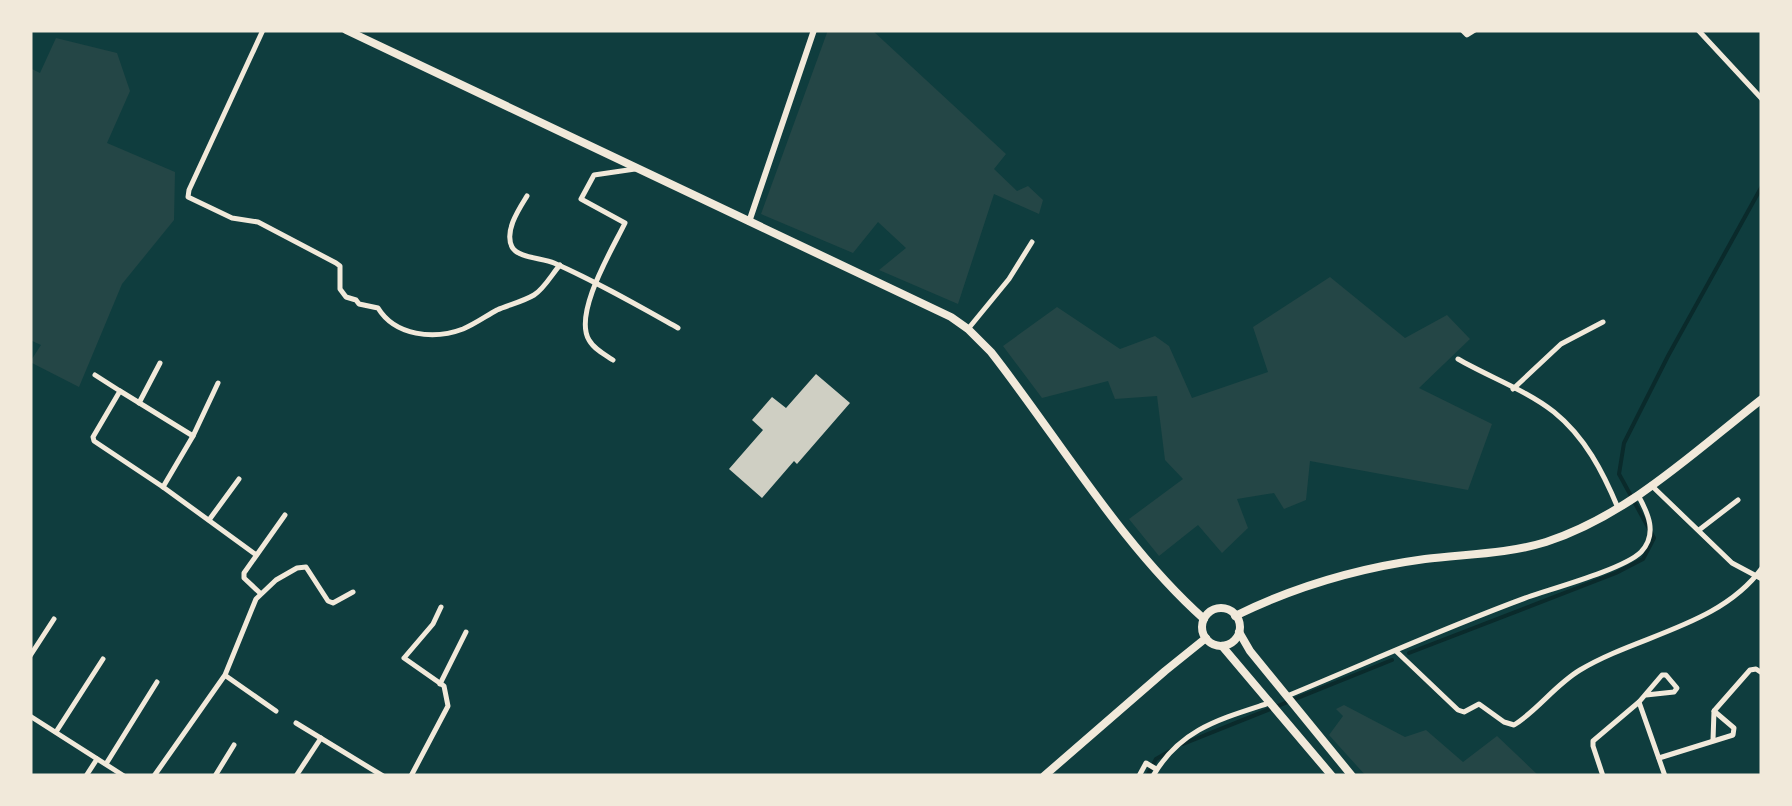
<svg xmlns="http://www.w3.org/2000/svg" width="1792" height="806" viewBox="0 0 1792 806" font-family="Barlow,sans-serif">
	<rect width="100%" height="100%" fill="#0f3d3e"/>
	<g fill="#244646">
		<polygon points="828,30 872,30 1006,154 994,169 1017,191 1028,186 1043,200 1039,214 994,194 958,304 879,270 906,248 878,222 853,253 761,214"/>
		<polygon points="56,38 117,53 130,91 107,143 175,172 174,220 122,284 79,387 30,362 41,345 30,340 30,68 40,73"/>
		<polygon points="1330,277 1405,338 1447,315 1470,339 1419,388 1492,424 1468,490 1310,461 1306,500 1284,509 1274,493 1237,499 1248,528 1222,553 1198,525 1159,556 1129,519 1183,479 1165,460 1157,396 1115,399 1108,381 1042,398 1003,346 1057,307 1120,349 1155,336 1169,346 1192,398 1268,372 1253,327"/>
		<polygon points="1344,705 1405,737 1426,730 1463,762 1497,736 1539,776 1366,776 1329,735 1343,716 1336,709"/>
	</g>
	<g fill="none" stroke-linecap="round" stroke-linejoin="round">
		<g stroke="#0a2a2b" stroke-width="4">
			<polyline points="1409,653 1616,573 1643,559 1654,538 1619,474 1624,443 1668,356 1762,186"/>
			<polyline points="1183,744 1392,660"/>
			<polyline points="1147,776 1156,759 1170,751"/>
		</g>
	</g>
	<polygon fill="#cfcfc3" points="816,374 850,403 797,464 794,461 762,498 729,469 763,430 752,420 772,397 786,408"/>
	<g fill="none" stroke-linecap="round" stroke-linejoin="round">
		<g stroke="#f1e9da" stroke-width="5">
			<path d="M263,30l-74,160 -1,7 44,21 26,4 78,41 4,3v23l6,8 10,3 3,4 19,4c17,28 56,32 85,21 12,-5 23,-13 34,-19 12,-5 27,-9 37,-15 10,-6 18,-21 26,-30"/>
			<polyline points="1462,30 1467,35 1475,30"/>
			<polyline points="1698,30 1762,99"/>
			<path d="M527,196c-8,13 -23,35 -15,51 6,11 31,11 42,16 43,19 83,42 124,65"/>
			<polyline points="968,329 1009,279 1032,242"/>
			<path d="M1458,359c31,18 68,31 96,53 31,25 49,60 64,96"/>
			<path d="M613,360c-8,-5 -19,-11 -24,-20 -16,-27 24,-92 36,-117l-44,-24 13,-24 41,-6"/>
			<polyline points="95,375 120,391 93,437 94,441 163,487 255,554"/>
			<polyline points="1513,389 1561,344 1603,322"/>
			<polyline points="120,391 193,436 218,383"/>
			<polyline points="139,403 160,363"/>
			<polyline points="1651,485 1732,563 1762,579"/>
			<polyline points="163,487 193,436"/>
			<polyline points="209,520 239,479"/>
			<polyline points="1699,530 1738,500"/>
			<polyline points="260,593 244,578 244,573 285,515"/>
			<path d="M1396,651l62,59 6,2 15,-8 25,18 10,3c24,-15 41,-40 66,-55 58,-35 140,-44 182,-102"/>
			<polyline points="30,656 54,619"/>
			<polyline points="226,676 276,711"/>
			<polyline points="440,684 466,632"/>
			<path d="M1287,696c80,-33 159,-69 241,-99 26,-9 96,-28 113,-45 17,-18 7,-39 -3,-57"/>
			<polyline points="1639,702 1662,675 1666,675 1677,688 1674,692 1646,695"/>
			<polyline points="30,716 124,776"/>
			<polyline points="296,723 383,776"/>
			<polyline points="56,732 103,659"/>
			<polyline points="1713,740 1714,711"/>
			<polyline points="1659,758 1733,735 1734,728 1714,711 1750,670 1756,669 1762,673"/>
			<polyline points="106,764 157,682"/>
			<polyline points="86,776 97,759"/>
			<polyline points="154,776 225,675 256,599 276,580 297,568 306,567 328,601 333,603 353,592"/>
			<polyline points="215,776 234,745"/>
			<polyline points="296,776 321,738"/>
			<polyline points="411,776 448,706 444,686 404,658 433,624 441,607"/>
			<polyline points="1139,776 1146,763 1156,769"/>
			<path d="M1153,776c27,-47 67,-57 116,-73"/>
			<polyline points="1603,776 1593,746 1593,741 1639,702 1665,776"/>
		</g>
		<polyline stroke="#f1e9da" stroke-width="6" points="749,222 814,30"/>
		<g stroke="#f1e9da" stroke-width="8">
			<path d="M346,30l605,287 17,12 23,23c68,87 131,194 213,267"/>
			<circle cx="1221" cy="627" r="19"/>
			<path d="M1235,616c61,-30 123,-48 190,-57 41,-5 82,-5 121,-17 83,-27 149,-91 216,-143"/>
			<polyline points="1239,632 1250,651 1352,776"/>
			<polyline points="1222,646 1332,776"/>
			<polyline points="1044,776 1165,671 1206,638"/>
		</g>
	</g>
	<rect width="1792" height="806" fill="none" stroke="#f1e9da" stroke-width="65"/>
</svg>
